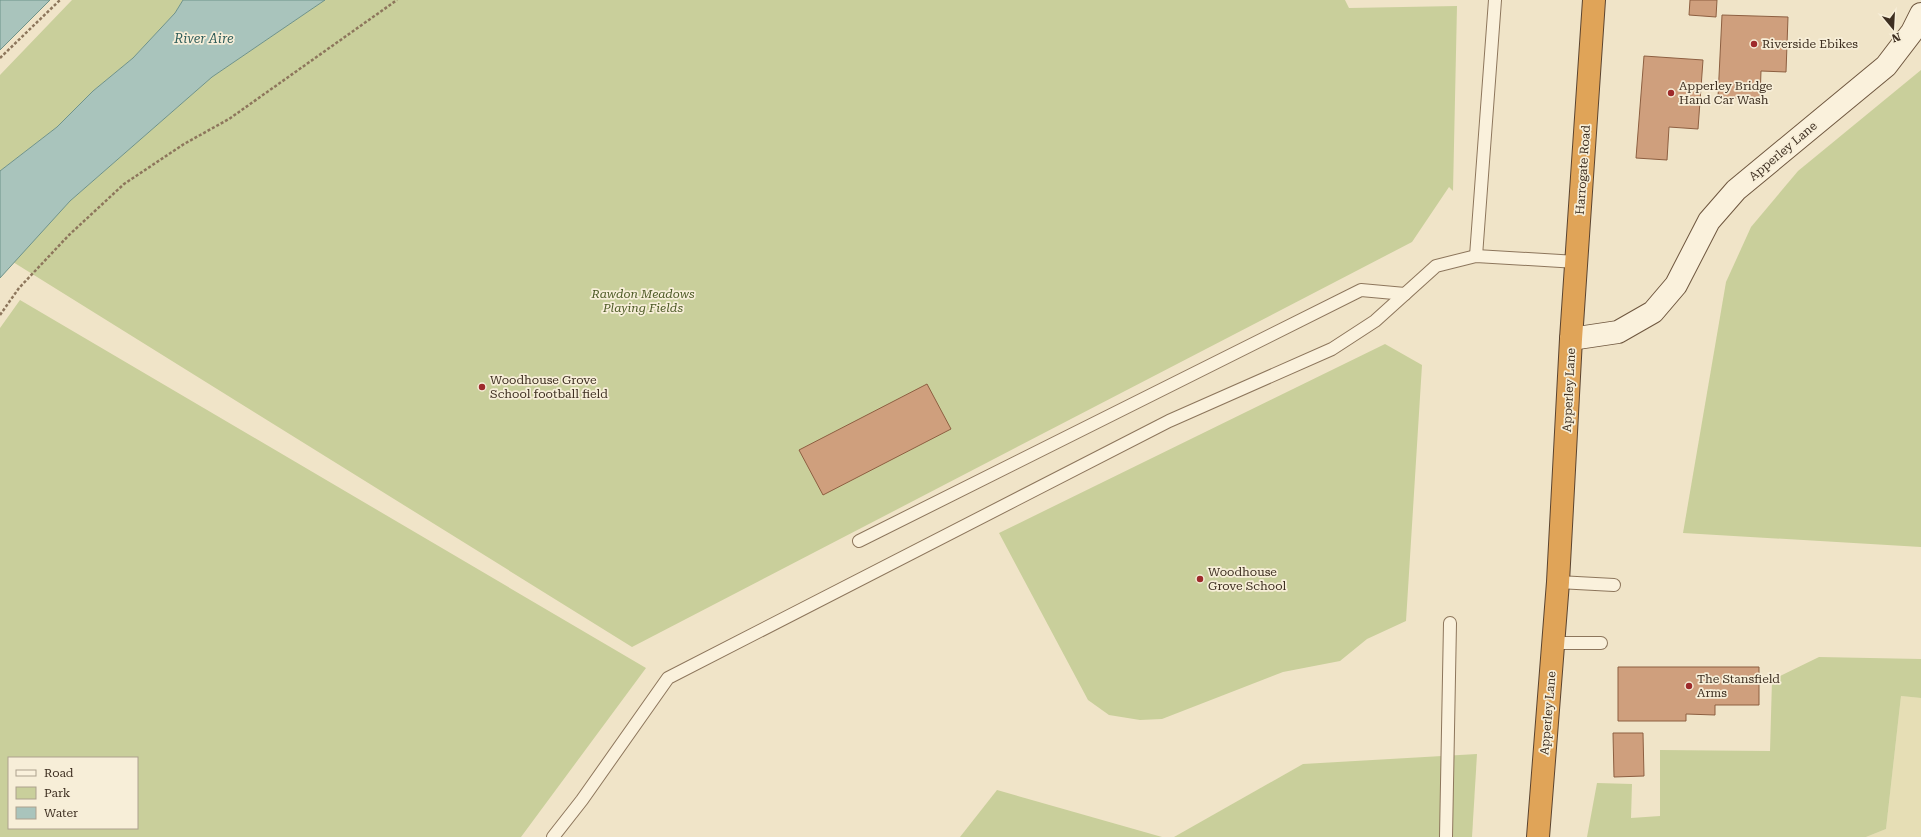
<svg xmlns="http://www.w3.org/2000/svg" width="1921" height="837" viewBox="0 0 1921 837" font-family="'Roboto Serif',serif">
	<rect width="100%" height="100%" fill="#f0e4c8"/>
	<polygon fill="#e6deb5" points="1901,696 1921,698 1921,837 1866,837 1886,829"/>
	<g fill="#c9cf9b" fill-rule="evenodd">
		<polygon points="72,0 183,0 175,13 133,58 93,91 57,127 0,171 0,75"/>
		<polygon points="325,0 1345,0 1349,8 1457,6 1453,191 1449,187 1412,242 632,647 13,262 70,201 212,77"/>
		<polygon points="1921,70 1921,547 1683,533 1726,282 1751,227 1798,171"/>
		<path d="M20,300l626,368 -125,169h-521v-509zM9,758h128v70h-128z"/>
		<polygon points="1385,344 1422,365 1406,621 1367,639 1340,661 1283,672 1162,719 1140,720 1109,715 1088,700 999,533"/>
		<polygon points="1819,657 1921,659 1921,698 1901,696 1886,829 1866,837 1587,837 1597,783 1632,784 1631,818 1660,816 1660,750 1770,751 1772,680"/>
		<polygon points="1477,754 1472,837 1174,837 1303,764"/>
		<polygon points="997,790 1162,837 960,837"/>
	</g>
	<g fill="#a9c4bc" stroke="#6f938a">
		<polygon points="0,0 50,0 0,50"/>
		<polygon points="183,0 325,0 212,77 70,201 0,278 0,171 57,127 93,91 133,58 175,13"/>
	</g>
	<g fill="#cf9f7d" stroke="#8d5f41">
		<polygon points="1690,0 1717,0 1716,17 1689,15"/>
		<polygon points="1722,15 1788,17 1786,72 1761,71 1760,99 1718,97"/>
		<polygon points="1644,56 1703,60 1698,129 1669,127 1667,160 1636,158"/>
		<polygon points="927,384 951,429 823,495 799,450"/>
		<polygon points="1618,667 1759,667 1759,705 1715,705 1715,715 1686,714 1686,721 1618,721"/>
		<polygon points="1613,733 1643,733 1644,776 1614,777"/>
	</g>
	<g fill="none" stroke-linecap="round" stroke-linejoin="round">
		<g stroke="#8d765c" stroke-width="14">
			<g id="lane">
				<polyline points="1476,256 1495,0"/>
				<polyline points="859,541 1361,290 1405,294"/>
				<polyline points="1558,582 1614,585"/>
				<polyline points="1553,643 1601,643"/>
				<polyline points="553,837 582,800 668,678 1169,421 1332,349 1375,321 1436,266 1476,256 1577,262"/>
				<polyline points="1446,837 1450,623"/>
			</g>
		</g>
		<g stroke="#6f573f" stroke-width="24">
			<polyline id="secondary" points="1571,339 1618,332 1653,312 1676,285 1709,221 1736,190 1886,66 1912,32 1921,14"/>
		</g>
		<g stroke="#5b4430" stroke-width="24">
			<polyline id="highway" points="1538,837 1558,582 1571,339 1594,0"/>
		</g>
		<g stroke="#8d765c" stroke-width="2.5" stroke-dasharray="3 2" stroke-linecap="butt">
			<polyline points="0,58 60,0"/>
			<polyline points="0,315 19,288 69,235 124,184 184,144 229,119 397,0"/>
		</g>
		<use href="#lane" stroke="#faf1dc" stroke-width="12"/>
		<use href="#secondary" stroke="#faf1dc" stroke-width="22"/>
		<use href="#highway" stroke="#e0a458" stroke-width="22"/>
	</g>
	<g fill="#9e2a2b" stroke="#f7eed8" stroke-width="1.5">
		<circle cx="1754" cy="44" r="4"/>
		<circle cx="1671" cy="93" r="4"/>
		<circle cx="482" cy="387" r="4"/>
		<circle cx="1200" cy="579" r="4"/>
		<circle cx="1689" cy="686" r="4"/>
	</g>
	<g text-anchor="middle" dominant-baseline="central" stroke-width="3.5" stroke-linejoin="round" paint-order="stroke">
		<g font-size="12" fill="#3d2e20" stroke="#f7eed8" text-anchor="start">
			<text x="1762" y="44">Riverside Ebikes</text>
			<text x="1679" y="86">Apperley Bridge<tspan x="1679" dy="14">Hand Car Wash</tspan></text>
			<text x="490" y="380">Woodhouse Grove<tspan x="490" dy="14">School football field</tspan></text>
			<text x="1208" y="572">Woodhouse<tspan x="1208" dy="14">Grove School</tspan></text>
			<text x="1697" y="679">The Stansfield<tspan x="1697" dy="14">Arms</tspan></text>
		</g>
		<g font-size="12" fill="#3d2e20" stroke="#f7eed8">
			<text transform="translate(1783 151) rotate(-40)">Apperley Lane</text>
			<text transform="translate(1583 170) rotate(-86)">Harrogate Road</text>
			<text transform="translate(1569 390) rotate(-87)">Apperley Lane</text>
			<text transform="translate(1548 713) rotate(-85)">Apperley Lane</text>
		</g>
		<g font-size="12" font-style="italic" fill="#4d5a26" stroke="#f7eed8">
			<text x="643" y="294">Rawdon Meadows<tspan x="643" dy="14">Playing Fields</tspan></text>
		</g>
		<g font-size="13" font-style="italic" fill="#2f5d5a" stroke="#f7eed8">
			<text x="204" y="38">River Aire</text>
		</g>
	</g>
	<rect x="8" y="757" width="130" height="72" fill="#f7eed8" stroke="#ada18e"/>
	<rect x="16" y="770" width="20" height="6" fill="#faf1dc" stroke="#ada18e"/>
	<text x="44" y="777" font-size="12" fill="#3d2e20">Road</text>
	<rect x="16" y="787" width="20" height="12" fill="#c9cf9b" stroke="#ada18e"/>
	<text x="44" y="797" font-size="12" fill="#3d2e20">Park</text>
	<rect x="16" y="807" width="20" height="12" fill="#a9c4bc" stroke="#ada18e"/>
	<text x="44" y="817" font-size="12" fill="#3d2e20">Water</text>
	<g transform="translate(1893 28) rotate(162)" stroke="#f7eed8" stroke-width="3" paint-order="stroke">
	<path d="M0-3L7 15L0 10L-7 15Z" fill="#3d2e20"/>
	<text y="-6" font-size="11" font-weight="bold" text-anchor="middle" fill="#3d2e20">N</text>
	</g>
</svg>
